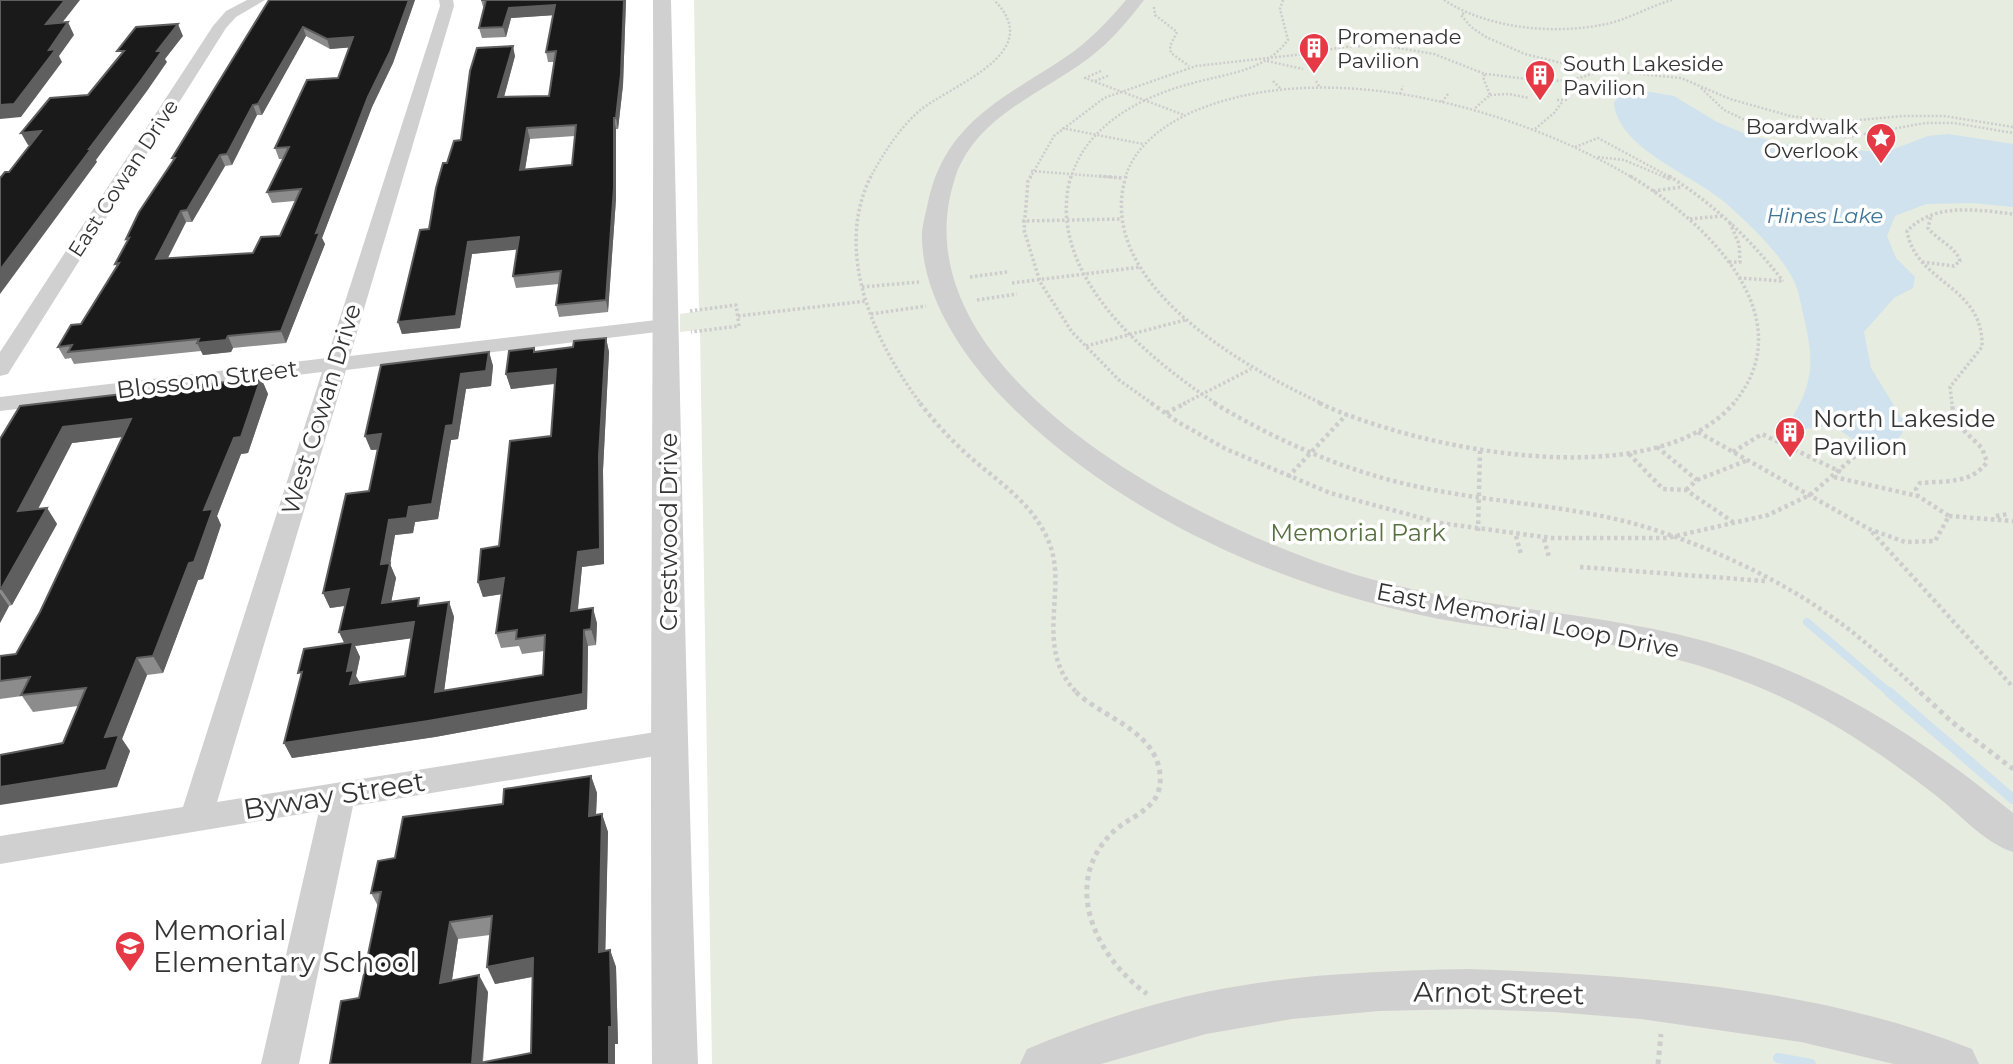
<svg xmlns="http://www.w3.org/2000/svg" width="2013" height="1064" viewBox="0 0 2013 1064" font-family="Montserrat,sans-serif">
	<rect width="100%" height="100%" fill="#fff"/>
	<polygon fill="#e6ecdf" points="694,0 2013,0 2013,1064 712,1064 700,330 680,332 680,314 699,311"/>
	<path fill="#cfe2ee" d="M1644,91l30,5 43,26 31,13 54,13 84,4 42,-16 20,-2 65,10v63l-40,-4 -47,1 -31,12 -8,20 9,22 19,19 -2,11 -19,10 -30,34 7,36 35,57c-6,19 -24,28 -44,20 -10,-5 -18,-14 -29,-18 -10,-3 -24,2 -34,3l-8,-10c23,-38 23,-60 13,-102 -3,-13 -5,-29 -12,-41 -15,-27 -41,-51 -63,-71 -33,-31 -110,-55 -115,-103l5,-8z"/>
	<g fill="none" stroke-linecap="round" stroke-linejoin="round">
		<polyline stroke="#cfe2ee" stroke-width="8" points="1807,622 1891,694"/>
		<g stroke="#cfe2ee" stroke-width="10">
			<polyline points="1889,692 2013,799"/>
			<polyline points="1778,1058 1811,1064"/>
		</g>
		<g stroke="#cdcdcd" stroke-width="2.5" stroke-dasharray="2 2" stroke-linecap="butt">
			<path d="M1444,0c44,29 111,35 162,24 21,-4 44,-18 66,-24"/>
			<polyline points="1154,7 1155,15 1177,32 1170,46 1171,53 1189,66"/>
			<polyline points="1464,13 1461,15 1471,27 1486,37 1525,54 1586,69 1681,78 1730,99 1790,116 1838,122 1902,116 1944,116 2013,127"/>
			<polyline points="1267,61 1303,69"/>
			<polyline points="1101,71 1085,78 1184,115"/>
			<path d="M1485,74c38,3 77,15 113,-3"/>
			<polyline points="1095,81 1110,75"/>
			<polyline points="1273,81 1281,89"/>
			<polyline points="1316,81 1320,88"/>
			<polyline points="1701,88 1724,110 1747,121 1800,134 1848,137 1925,123 1954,123 2013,133"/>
			<polyline points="1400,94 1403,86"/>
			<polyline points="1490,95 1509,94 1529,98"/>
			<polyline points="1557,100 1567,100 1577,78"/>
			<polyline points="1442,102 1448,94"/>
			<polyline points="1062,128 1143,144"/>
			<polyline points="1535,129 1554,113 1563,101"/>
			<polyline points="1575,147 1598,138 1672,178"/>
			<polyline points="1598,157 1624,160 1667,178"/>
			<polyline points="1879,162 1873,148 1884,132"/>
			<polyline points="1031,171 1122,178"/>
			<path d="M870,178c13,-24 28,-48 48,-66 33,-28 130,-58 76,-112"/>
			<polyline points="1030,178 1054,136 1104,98 1196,66 1304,54 1343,47 1380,45 1434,54 1485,74 1483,77 1490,95 1474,109"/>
			<path d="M1071,178c15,-53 71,-82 122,-95 35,-10 71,-11 95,-43l-8,-31 3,-9"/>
			<path d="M1125,178c10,-32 36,-51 65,-65 133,-59 324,-6 443,65"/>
		</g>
		<g stroke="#cdcdcd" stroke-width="3.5" stroke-dasharray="2.5 2.5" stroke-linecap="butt">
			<path d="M871,176c-38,76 3,166 50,228"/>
			<polyline points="1031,176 1028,181 1024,230 1040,282 1072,332 1119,380 1153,404"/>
			<path d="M1071,176c-28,96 75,182 146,228"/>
			<polyline points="1099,176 1123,178"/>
			<path d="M1126,176c-33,107 119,192 197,228"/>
			<path d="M1630,176c74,44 177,141 103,228"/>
			<polyline points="1663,176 1672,180"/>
			<path d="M1669,176c45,28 82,64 114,105"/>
			<polyline points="1653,191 1682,187"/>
			<polyline points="1690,219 1722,216"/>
			<polyline points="1022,221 1122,219"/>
			<polyline points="1729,262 1740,262 1739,244 1730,223"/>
			<path d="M1922,262l32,4 6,-5c-4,-14 -23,-21 -32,-33l3,-12"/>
			<polyline points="970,277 1007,272"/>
			<polyline points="1739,278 1783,281"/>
			<polyline points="1012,283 1141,267"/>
			<polyline points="862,287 919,282"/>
			<polyline points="977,300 1017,294"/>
			<polyline points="690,311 736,305 739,326 691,332"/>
			<polyline points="871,314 926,306"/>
			<polyline points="738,316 866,301"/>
			<polyline points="1086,346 1185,320"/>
			<polyline points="1183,404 1251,369"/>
			<path d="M1952,404l-2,-17 32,-40c2,-62 -66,-63 -75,-116 28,-29 70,-21 106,-17"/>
		</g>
		<g stroke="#cdcdcd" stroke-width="4.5" stroke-dasharray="3.5 3.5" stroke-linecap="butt">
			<path d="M920,403c15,20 32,38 51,55 29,25 61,45 77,82 22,49 -17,107 30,154"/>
			<polyline points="1151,403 1178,422 1226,449 1330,493 1440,523 1551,538 1667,538 1768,515 1810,495 1861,451"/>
			<path d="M1214,403c65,39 135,70 210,85 67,14 137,17 204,34 67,18 145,53 201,93 34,23 63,51 93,79"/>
			<path d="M1319,403c99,46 333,95 415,0"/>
			<polyline points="1166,413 1186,403"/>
			<path d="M1698,432l171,97 36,13 30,-1 14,-25 -31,-20 -2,-7 4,-6c24,-2 52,1 67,-21l-5,-14 -28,-27 -2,-18"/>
			<polyline points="1657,447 1697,480 1686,490"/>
			<polyline points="1733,452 1762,434 1841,472"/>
			<polyline points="1629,454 1663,489 1686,490 1733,522"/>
			<polyline points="1288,477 1347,414"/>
			<polyline points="1834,477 1918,496"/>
			<polyline points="1697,480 1748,460"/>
			<polyline points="1949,516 2013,521"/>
			<polyline points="1996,516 2008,514"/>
			<polyline points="1478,531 1480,451"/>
			<polyline points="1872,532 2013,687"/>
			<polyline points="1516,536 1521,554"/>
			<polyline points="1544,539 1549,557"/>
			<polyline points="1580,567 1765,581"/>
		</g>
		<g stroke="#cdcdcd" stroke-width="5" stroke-dasharray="4.5 4.5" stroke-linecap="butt">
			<path d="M1076,692c25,24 68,35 81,69 4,11 5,25 -1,36 -10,17 -32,23 -45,37 -51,52 -13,125 36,160"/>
			<polyline points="1920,692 1952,722 2013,769"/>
			<polyline points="1658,1064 1661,1034"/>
		</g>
		<g fill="#d0d0d0" fill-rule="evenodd">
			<polygon points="247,0 265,0 236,17 226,28 11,369 8,374 0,376 0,352 213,26 226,11"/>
			<polygon points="439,0 453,0 454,6 350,356 665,319 673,320 676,325 673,330 665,331 346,370 217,802 668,730 679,734 683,742 679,750 668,754 353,806 299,1064 261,1064 319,811 0,864 0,836 183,807 322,372 0,411 0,397 327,358 440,6"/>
		</g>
		<g fill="#d0d0d0" fill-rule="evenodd">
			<path d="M653,0h18c9,355 14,709 27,1064h-46c-3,-355 2,-709 1,-1064z"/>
			<path d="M1126,0h18c-16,21 -34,42 -55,58 -48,36 -114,59 -134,120 -66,203 271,363 423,403 121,32 249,31 368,73 99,34 187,93 267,159v39c-30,-10 -54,-39 -79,-58 -56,-43 -117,-84 -183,-110 -69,-28 -142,-41 -215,-52 -25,-3 -50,-5 -74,-9 -163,-27 -343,-105 -459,-225 -41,-43 -83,-104 -81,-167 1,-7 3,-16 5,-24 17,-88 80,-109 146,-155 20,-15 37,-33 53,-52z"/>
			<path d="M1467,969c169,6 346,17 505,80l7,15h-85l-93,-22 -160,-23 -87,-7 -87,-3 -88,2 -87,8 -86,15 -105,30h-81l7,-15c58,-24 117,-44 179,-57 86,-18 173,-21 261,-23z"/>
		</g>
	</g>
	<g fill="#8c8c8c" fill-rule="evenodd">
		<path d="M269,0h146l-22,63 -21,44 -50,131 3,6 -39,99 -53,5 -2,4 -28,3 -2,-4 -127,13 -3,-6 -6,1 -7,-12 23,-23 36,-57 -2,-3 58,-104 -1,-2zM306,36l24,13 19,-2 -11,31 -63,70 4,11h5l-17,33 5,11 23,-2 -15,35 -27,17 -85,5 18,-36h6l33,-56 7,-1 25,-50h5z"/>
		<path d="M481,0h145l-3,85 -5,44h-2v70l-8,113 -49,5 -3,-12 3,-21 -43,4 -3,-12 4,-27 -45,5 -12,74 -58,6 -4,-12 31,-93 18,-66 68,-107 -11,41 45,-1 5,-34h-6l-2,-10 7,-37 -42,3 -5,19 -24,1 -3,-10 5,-18zM575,136l-3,29 -47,5 5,-31z"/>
		<path d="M606,338l3,14 -6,118 1,94 -22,3 -4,43 19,13 -1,22 -8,1 -1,63 -152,28 -143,21 -8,-15 60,-100 1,-37 -15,2 -7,-15 46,-102 9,-41h-7l-6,-14 124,-84 4,14 -2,20 -25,3 -8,50 -7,1 -13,79 -23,3 -2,11 -18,2 -5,29 6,14 -5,24 31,3 27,-3 5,15 -10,74 99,-16 1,-24 -22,3 -3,-8 -18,2 -5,-15 6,-39 -19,3 -5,-15 21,-36 52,-110 4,-52 -44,5 -5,-15 28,-26 1,4 38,-5zM412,638l-7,38 -45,7 -4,-7 4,-19 -5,-11z"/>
		<polygon points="261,378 268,394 248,453 241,454 217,516 221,525 203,579 198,580 163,673 147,675 122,739 130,751 117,787 63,743 78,706 33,712 22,696 0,699 0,656 16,654 40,612 122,437 72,443 38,509 47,508 57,524 12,605 9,606 0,623 0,439"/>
		<path d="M591,776l6,17 -1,22 6,-1 6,18 -3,119 5,-1 6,17 2,77h-3v20h-285l29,-66 19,-92 -7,-13 24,-35 108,-54zM490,935l5,49 38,-7 -2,76 -48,9 5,-70 -36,-12 6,-41z"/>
	</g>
	<g fill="#5f5f5f">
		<polygon points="65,0 80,0 51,37 46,24"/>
		<polygon points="409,0 415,0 393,63 372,107 322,238 325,244 286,343 281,331 316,233 368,97"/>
		<polygon points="624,0 626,0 623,85 618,129 616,118"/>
		<polygon points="555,5 557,15 511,18 506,37 503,27 509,8"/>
		<polygon points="68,22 74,35 59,56 62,62 21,117 0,119 0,105 49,50"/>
		<polygon points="178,24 183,36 165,59 167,62 147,91 96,160 97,162 0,294 0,270 89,149 157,51"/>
		<polygon points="303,27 306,36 262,115 258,104"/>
		<polygon points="353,37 357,47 330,49 327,39"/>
		<polygon points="513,46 515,56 501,108 498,97"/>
		<polygon points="253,105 257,115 232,165 227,154"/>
		<polygon points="614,118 616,129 616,199 608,312 606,300"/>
		<polygon points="527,128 530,139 523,181 520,170"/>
		<polygon points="41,131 47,144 28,145 21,133"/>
		<polygon points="220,155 225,166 192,222 187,210"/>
		<polygon points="181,211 186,222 161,271 156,259"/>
		<polygon points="519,237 522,249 472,254 460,328 402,334 398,322 468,242"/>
		<polygon points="228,336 233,348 231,352 203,355 197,343"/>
		<polygon points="606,338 609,352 603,470 604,564 582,567 576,626 571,611 578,552"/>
		<polygon points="489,352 493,366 491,386 466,389 458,439 451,440 438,519 415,522 413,533 395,535 390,564 396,578 388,618 382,603 381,564 389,520 409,507 446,426 461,374"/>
		<polygon points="556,369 559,383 511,389 506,374"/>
		<polygon points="261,378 268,394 248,453 241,454 217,516 221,525 203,579 198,580 163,673 153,656 204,510 234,438"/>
		<polygon points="131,419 139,435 72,443 28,528 18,511 63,427"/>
		<polygon points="381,434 387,448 371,450 365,436"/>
		<polygon points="47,508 57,524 12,605 1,589"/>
		<polygon points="504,578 509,593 483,597 478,582"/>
		<polygon points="349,589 356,604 330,608 323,593"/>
		<polygon points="0,593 9,606 0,623"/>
		<polygon points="449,602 454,617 442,707 435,692"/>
		<polygon points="593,608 597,623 596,645 591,629"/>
		<polygon points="414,622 421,637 355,646 360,657 356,676 361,685 350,684 347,671 346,647 339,632"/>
		<polygon points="584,630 588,646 587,709 435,737 292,758 284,743 583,694"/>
		<polygon points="137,658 147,675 122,739 130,751 117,787 0,805 0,787 105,737"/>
		<polygon points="591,776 597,793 595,834 589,816"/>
		<polygon points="602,814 608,832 605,969 599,952"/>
		<polygon points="450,922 458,939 449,1000 440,983"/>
		<polygon points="610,950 616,967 618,1044 615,1044 615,1064 609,1064"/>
		<polygon points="533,958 541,975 495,984 487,967"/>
		<polygon points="479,975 488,992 482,1064 472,1064"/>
	</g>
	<g fill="#1a1a1a" stroke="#5f5f5f" stroke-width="2" fill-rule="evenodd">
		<polygon points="0,0 65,0 46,24 68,22 49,50 56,49 14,104 0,105"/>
		<path d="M269,0h140l-19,52 -22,45 -52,136 4,-1 -39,99 -53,5 -2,4 -29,3 2,-4 -131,13 4,-7 -14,2 13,-22 10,-1 38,-61 -4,1 14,-26 -3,1 13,-27 36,-54h-3zM303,27l24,12 26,-2 -15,41 -31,2 -32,68 14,-1 -22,45 34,-3 -21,47 -19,1 -8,16 -97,6 25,-48 6,-1 33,-55 7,-1 26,-49 5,-1z"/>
		<path d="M481,0h143l-3,74 -5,44h-2v69l-8,113 -50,5 5,-34 -48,5 6,-39 -51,5 -12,74 -58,6 22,-92 9,-1 7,-41 7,-25h4l7,-22 7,-1 9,-69 7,-23 36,-2 -15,51 51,-1 7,-45 -10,1 9,-47 -46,3 -6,19 -24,1 7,-28zM576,125l-4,40 -52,5 7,-42z"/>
		<polygon points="178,24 157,51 162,51 142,79 89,149 91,149 0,270 0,178 5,172 9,172 41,131 21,133 50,98 88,95 124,51 117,51 136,27"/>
		<polygon points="606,338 599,456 600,549 578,552 571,611 593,608 591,629 584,630 583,694 428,721 284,743 302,672 298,673 304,649 353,642 347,671 354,670 350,684 405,676 414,622 339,632 349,589 323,593 346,494 369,491 381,434 365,436 381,365 489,352 486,371 461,374 453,425 446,426 432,504 409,507 407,518 389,520 381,564 390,563 382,603 419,598 418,606 449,602 435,692 543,675 545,635 516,639 517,630 496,633 504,578 478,582 481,549 499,546 510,441 551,436 556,369 506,374 509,351 534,348 534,352 573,347 574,341"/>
		<polygon points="261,378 241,437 234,438 204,510 213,509 194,562 189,563 153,656 137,658 105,737 119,735 106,770 0,787 0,755 63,743 86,688 21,695 30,677 0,681 0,656 16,654 40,612 131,419 63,427 18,511 47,508 1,589 0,589 0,439 20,406"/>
		<polygon points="591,776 589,816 602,814 599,952 610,950 612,1027 609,1027 609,1064 474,1064 531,1053 533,958 487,967 492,916 450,922 440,983 479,975 472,1064 330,1064 341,1001 359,998 381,892 371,893 378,861 395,858 403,817 503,804 504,789"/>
	</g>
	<defs>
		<g id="building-pin" transform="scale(1.575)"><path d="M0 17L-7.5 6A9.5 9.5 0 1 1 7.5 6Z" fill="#e63946" stroke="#fff"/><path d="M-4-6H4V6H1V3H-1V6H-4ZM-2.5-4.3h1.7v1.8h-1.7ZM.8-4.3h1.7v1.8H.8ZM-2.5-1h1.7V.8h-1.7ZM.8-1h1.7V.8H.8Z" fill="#fff"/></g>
		<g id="sight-pin" transform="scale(1.575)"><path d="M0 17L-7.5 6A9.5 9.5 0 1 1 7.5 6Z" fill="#e63946" stroke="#fff"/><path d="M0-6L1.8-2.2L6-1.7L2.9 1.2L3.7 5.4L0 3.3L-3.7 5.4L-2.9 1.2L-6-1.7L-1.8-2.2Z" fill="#fff"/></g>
		<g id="school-pin" transform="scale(1.575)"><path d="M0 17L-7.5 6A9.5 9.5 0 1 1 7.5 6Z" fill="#e63946" stroke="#fff"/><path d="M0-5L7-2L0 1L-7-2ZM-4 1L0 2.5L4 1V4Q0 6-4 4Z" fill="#fff"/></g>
	</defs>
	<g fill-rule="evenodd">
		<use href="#building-pin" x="1314" y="48"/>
		<use href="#building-pin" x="1540" y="75"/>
		<use href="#sight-pin" x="1881" y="138"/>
		<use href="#building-pin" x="1790" y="432"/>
		<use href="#school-pin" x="130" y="946"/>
	</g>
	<g text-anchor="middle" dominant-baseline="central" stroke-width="7" stroke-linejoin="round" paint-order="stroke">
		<g font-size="21" fill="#333" stroke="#fff" text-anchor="start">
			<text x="1337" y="36">Promenade<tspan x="1337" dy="24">Pavilion</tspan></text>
			<text x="1563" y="63">South Lakeside<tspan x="1563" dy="24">Pavilion</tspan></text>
			<text x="1858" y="126" text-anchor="end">Boardwalk<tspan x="1858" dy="24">Overlook</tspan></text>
		</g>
		<g font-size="21" fill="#333" stroke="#fff">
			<text transform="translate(123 178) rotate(-57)">East Cowan Drive</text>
		</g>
		<g font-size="21" font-style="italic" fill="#3f7597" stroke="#fff">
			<text x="1825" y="215">Hines Lake</text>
		</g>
		<g font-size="24" fill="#333" stroke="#fff">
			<text transform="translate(207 379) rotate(-7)">Blossom Street</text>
			<text transform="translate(321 409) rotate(-73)">West Cowan Drive</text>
			<text transform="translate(668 532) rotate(-90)">Crestwood Drive</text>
			<text transform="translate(1528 620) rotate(11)">East Memorial Loop Drive</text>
		</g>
		<g font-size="24" fill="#333" stroke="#fff" text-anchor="start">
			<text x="1813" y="418">North Lakeside<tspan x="1813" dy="28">Pavilion</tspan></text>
		</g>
		<g font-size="24" fill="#56703f" stroke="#fff">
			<text x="1358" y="532">Memorial Park</text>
		</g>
		<g font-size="28" fill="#333" stroke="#fff">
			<text transform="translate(334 795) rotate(-9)">Byway Street</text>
			<text transform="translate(1499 993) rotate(1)">Arnot Street</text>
		</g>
		<g font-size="28" fill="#333" stroke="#fff" text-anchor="start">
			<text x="153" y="930">Memorial<tspan x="153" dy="32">Elementary School</tspan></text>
		</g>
	</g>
</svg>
